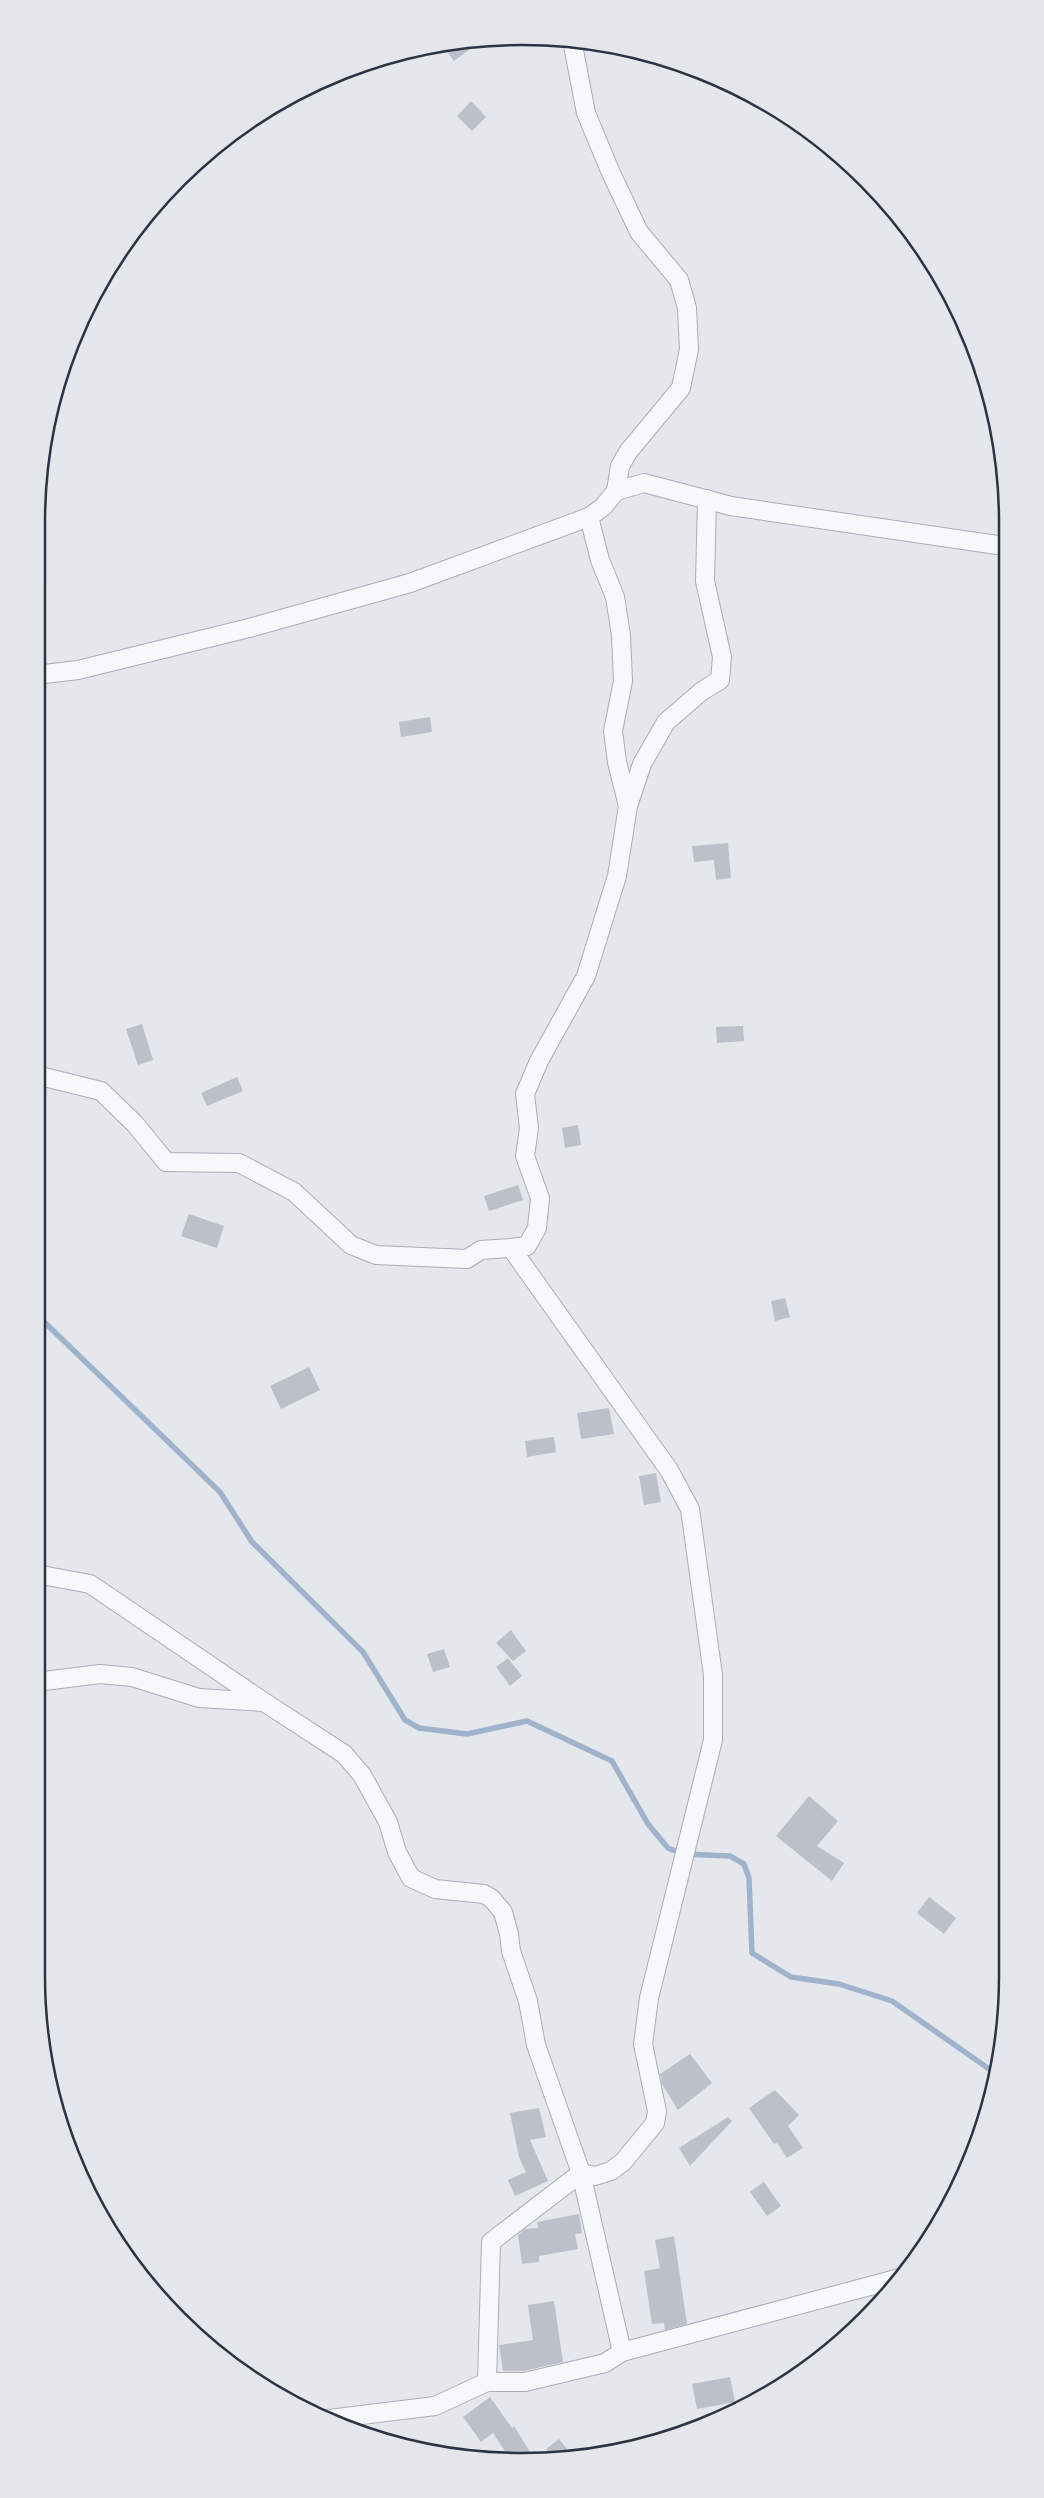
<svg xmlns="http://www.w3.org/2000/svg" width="1044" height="2498" viewBox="0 0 1044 2498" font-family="Mulish,sans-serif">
	<rect width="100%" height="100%" fill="#e4e7ec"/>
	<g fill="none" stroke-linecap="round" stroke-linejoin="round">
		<polyline stroke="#9fb4cc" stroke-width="5.5" points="36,1314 220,1492 252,1542 363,1652 405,1720 419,1728 467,1734 527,1721 612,1761 648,1824 668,1848 683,1854 730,1856 744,1864 749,1878 752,1953 791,1977 839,1984 892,2001 992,2071"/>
	</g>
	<g fill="#bbc0ca">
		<polygon points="485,38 454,61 442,45 455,43"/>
		<polygon points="471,101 486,117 472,131 457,116"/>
		<polygon points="430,717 432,732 401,737 399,722"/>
		<polygon points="728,843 731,878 716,880 714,860 694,862 692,846"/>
		<polygon points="142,1024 153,1060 138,1065 126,1029"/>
		<polygon points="743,1026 744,1041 717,1043 716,1027"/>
		<polygon points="237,1077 243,1091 207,1106 201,1093"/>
		<polygon points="578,1125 581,1145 565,1148 562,1128"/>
		<polygon points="518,1185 523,1200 489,1211 484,1196"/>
		<polygon points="189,1214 224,1226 217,1248 181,1236"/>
		<polygon points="785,1298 790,1317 775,1321 771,1301"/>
		<polygon points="309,1367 320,1390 281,1409 270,1386"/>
		<polygon points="609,1408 614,1434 581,1439 577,1413"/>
		<polygon points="554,1437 556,1452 527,1457 525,1441"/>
		<polygon points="656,1473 661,1502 644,1505 639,1476"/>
		<polygon points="511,1630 526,1651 513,1661 496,1643"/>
		<polygon points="444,1649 450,1667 433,1672 427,1654"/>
		<polygon points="508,1658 522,1676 510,1686 496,1667"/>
		<polygon points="809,1796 838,1821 817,1846 844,1863 832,1881 776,1836"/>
		<polygon points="929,1897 956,1918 944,1934 917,1913"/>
		<polygon points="690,2054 712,2083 678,2110 662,2084 660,2074"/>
		<polygon points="775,2090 799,2115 788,2126 803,2148 787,2158 777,2143 774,2144 749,2108"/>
		<polygon points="539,2108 546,2137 530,2140 548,2181 515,2196 508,2180 526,2172 519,2157 510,2113"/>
		<polygon points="728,2117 732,2121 690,2166 679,2148"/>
		<polygon points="764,2182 781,2206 767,2216 750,2192"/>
		<polygon points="579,2214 582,2233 575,2234 578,2249 539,2256 539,2262 522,2264 518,2235 525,2229 538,2228 537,2222"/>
		<polygon points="674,2236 687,2324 665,2330 664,2323 652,2324 644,2271 660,2268 655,2240"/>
		<polygon points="554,2301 563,2362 524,2371 503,2371 499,2345 533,2340 528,2305"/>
		<polygon points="730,2377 735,2402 697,2409 692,2384"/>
		<polygon points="490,2397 512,2428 514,2426 535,2460 510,2459 493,2433 481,2442 463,2417"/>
		<polygon points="559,2439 574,2458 555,2460 546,2449"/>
	</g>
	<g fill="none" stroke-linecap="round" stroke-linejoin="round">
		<g stroke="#a9aeb7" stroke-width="20">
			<g id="minor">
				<polyline points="616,491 644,483 731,506 1004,546"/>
				<polyline points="589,517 600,560 615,597 621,635 623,681 613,731 617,762 628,806"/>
				<polyline points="36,675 78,670 249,628 410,583 589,517 603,507 616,491 620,466 628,452 681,388 689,349 687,308 679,280 639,232 611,173 586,113 572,40"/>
				<polyline points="36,1075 101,1091 135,1124 166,1162 239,1163 294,1192 351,1245 376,1255 467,1259 481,1250 511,1248 669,1470 690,1509 713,1675 713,1740 649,1998 643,2044 657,2111 655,2123 623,2162 611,2171 595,2176 581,2173 491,2242 487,2382"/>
				<polyline points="511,1248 527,1246 537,1228 540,1198 525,1156 529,1128 525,1094 539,1061 586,976 617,876 628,806 642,764 666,722 702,691 720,680 722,657 705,581 707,499"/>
				<polyline points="36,1574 90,1584 264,1702 344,1754 362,1775 388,1822 397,1852 411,1878 435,1889 484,1894 491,1898 503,1912 509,1934 511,1951 528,2001 536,2045 581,2173 622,2352"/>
				<polyline points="36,1682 100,1674 132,1677 199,1698 263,1702"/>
				<polyline points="329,2419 435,2406 487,2382 525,2382 605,2363 622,2352 900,2278"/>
			</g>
		</g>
		<use href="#minor" stroke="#f7f8fa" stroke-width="18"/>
	</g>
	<path d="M0 0H1044V2498H0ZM522 45H522A477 477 0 0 1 999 522V1976A477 477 0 0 1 522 2453H522A477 477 0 0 1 45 1976V522A477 477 0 0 1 522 45Z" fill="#e4e6eb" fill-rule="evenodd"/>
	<path fill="none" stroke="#2b3445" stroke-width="2.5" d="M522 45H522A477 477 0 0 1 999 522V1976A477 477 0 0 1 522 2453H522A477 477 0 0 1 45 1976V522A477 477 0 0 1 522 45Z"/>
</svg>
